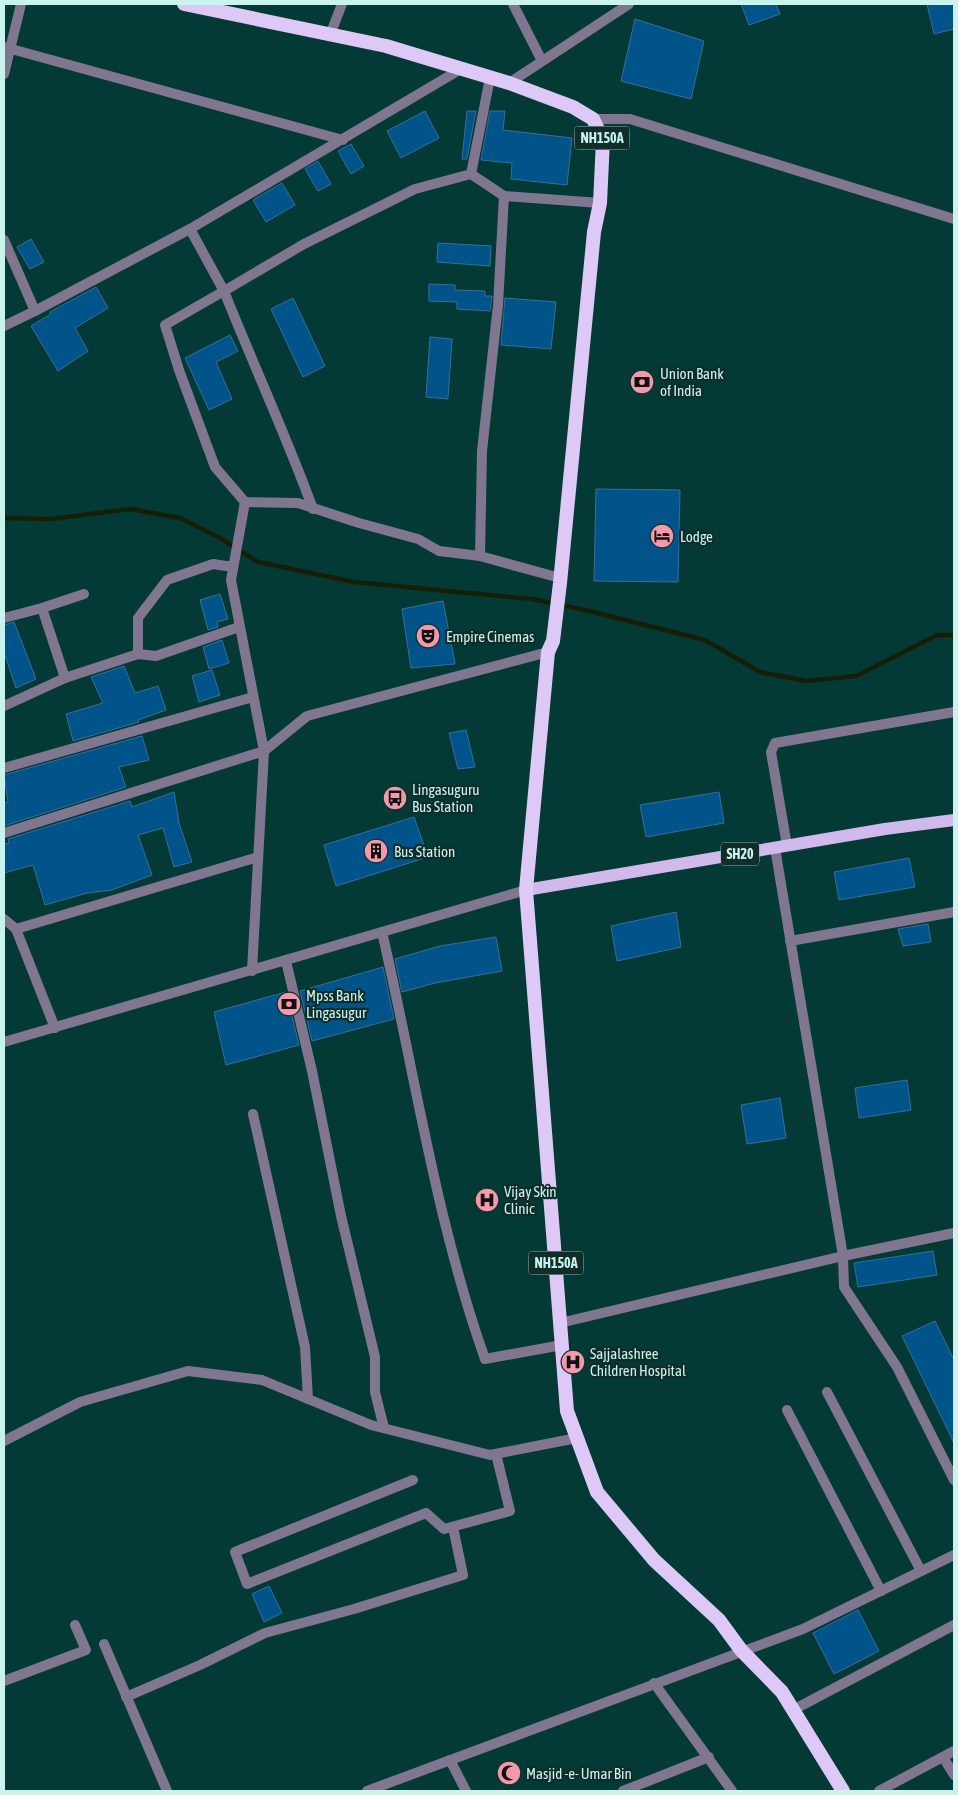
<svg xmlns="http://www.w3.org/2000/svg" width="958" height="1795" viewBox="0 0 958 1795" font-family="'Asap Condensed',sans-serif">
	<rect width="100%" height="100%" fill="#033a36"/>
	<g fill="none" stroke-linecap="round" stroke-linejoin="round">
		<polyline stroke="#161f06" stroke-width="4.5" points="4,518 50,519 131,509 180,518 220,538 258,562 354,582 532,599 581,609 705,640 760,672 806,681 856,676 937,635 954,635"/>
	</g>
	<g fill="#00548a" stroke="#3a6d99">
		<polygon points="741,4 776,4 780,14 749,25"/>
		<polygon points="927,4 954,4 954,29 934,34"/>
		<polygon points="635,19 704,41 691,99 621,81"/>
		<polygon points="425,111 439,138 401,158 387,131"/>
		<polygon points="467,111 476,111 467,159 462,159"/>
		<polygon points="490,111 505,111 503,130 572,138 567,185 511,179 512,163 481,160"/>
		<polygon points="351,144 364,166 351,174 338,151"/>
		<polygon points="318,161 331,184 318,191 305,169"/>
		<polygon points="282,183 295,205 266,222 253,200"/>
		<polygon points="31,239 44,262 30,269 17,247"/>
		<polygon points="438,243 491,246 490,266 437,262"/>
		<polygon points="429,284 455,285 455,290 485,291 485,296 492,296 490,311 457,309 457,302 429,301"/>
		<polygon points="96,287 108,308 75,328 88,351 58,371 31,326 51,314 50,312"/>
		<polygon points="293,298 325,366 303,377 271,309"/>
		<polygon points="505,298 556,302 551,349 501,345"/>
		<polygon points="230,335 238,351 216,362 232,399 209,410 185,358"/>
		<polygon points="430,337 452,339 448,399 426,397"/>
		<polygon points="596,489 680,490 678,582 594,581"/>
		<polygon points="220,594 228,619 217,622 218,627 208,630 200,600"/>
		<polygon points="443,601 455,664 411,668 402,609"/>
		<polygon points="14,622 36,679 16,688 4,652 4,625"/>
		<polygon points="222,640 229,663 209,669 203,647"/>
		<polygon points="124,666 135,693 158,686 166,710 138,720 139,722 73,741 66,714 103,703 91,677"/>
		<polygon points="212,670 220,695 199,702 192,676"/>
		<polygon points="466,730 475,767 458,769 449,733"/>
		<polygon points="142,736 149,760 119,767 126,787 4,826 4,803 8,802 4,775"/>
		<polygon points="174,792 179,823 192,862 174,867 163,828 138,835 152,875 112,890 87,893 45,905 33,865 4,873 4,844 9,843 8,839 130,801 132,807"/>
		<polygon points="719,792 724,823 646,837 640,805"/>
		<polygon points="414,817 428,857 336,886 324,845"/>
		<polygon points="909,858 915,887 839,900 834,872"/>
		<polygon points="676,912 681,947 617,961 611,926"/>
		<polygon points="928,924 931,942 903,946 898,929"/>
		<polygon points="496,937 502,971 435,983 402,992 395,959 440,946"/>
		<polygon points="383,967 394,1019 312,1041 300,991"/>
		<polygon points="286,992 299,1045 226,1065 214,1012"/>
		<polygon points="907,1080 911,1110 859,1118 855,1088"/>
		<polygon points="780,1098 786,1138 747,1144 741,1105"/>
		<polygon points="933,1251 937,1275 858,1287 854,1263"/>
		<polygon points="935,1321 954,1360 954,1443 902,1336"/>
		<polygon points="269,1586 282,1613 264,1622 252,1594"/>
		<polygon points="858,1610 879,1651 834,1674 813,1633"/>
	</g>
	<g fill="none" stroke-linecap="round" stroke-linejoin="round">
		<g stroke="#81768f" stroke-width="10">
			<polyline points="513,4 542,61"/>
			<polyline points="330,35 342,4"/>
			<polyline points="4,47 343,140"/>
			<polyline points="461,69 190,229 224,291 165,325 179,370 215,467 245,502 298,503 359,523 418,539 439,551 480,556 560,578"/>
			<polyline points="4,74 21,4"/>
			<polyline points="4,240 35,311 190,229"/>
			<polyline points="4,326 35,311"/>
			<path d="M313,509c-27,-74 -60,-145 -89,-218l80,-47 111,-55 56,-15 19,-96"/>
			<polyline points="480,556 482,451 498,305 504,196 600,203"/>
			<polyline points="42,608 84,594"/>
			<polyline points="4,618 42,608 65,678"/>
			<polyline points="138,654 138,618 167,580 213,564 233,567"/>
			<polyline points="4,706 65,678 138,654 156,656 239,627"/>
			<polyline points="4,768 253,697"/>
			<polyline points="4,833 264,751 231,580 245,502"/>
			<polyline points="787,846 771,752 775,743 954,712"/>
			<polyline points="4,919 16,929 55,1028"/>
			<polyline points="16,929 258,857"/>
			<path d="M382,932c33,142 54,289 103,427l77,-14"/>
			<polyline points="790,941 954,912"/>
			<polyline points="286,961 312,1071 341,1216 375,1357 375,1392 384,1428"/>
			<polyline points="252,971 264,751 307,716 548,652"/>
			<polyline points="253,1114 305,1347 308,1399"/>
			<polyline points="954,1233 843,1256 844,1287 897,1367 954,1480"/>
			<polyline points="560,1323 843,1256 775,848"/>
			<polyline points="827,1392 921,1571"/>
			<polyline points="787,1410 881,1591"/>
			<polyline points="4,1441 80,1402 188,1371 262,1380 371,1425 490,1455 577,1438"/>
			<polyline points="413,1480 235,1552 247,1584 426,1513 444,1529 510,1511 496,1454"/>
			<polyline points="104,1644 167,1791"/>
			<polyline points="4,1681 86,1650 75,1625"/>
			<polyline points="654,1683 732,1791"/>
			<polyline points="126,1697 200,1665 265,1633 354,1609 463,1575 453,1527"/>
			<polyline points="793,1710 954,1625"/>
			<polyline points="943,1757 954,1775"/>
			<polyline points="450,1760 466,1791"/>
			<polyline points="623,1791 709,1757"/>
			<polyline points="879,1791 954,1751"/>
		</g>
		<g stroke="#81768f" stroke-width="10">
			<polyline points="509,83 629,4"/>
			<polyline points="593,119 630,119 954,219"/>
			<polyline points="471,174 504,196"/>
			<polyline points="4,1042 526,890"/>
			<polyline points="367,1791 803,1629 954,1555"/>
		</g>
		<polyline stroke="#d1b9ec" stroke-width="12" points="526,890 885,829 954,820"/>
		<polyline stroke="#dec9f6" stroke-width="14" points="184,4 386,46 509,83 573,107 593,119 603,140 600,203 594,232 560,583 553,641 548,652 526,890 567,1411 597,1492 654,1560 719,1620 741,1650 782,1692 843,1791"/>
	</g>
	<defs>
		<g id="bank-disc" transform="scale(1.25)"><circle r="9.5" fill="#f29aac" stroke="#102d2a"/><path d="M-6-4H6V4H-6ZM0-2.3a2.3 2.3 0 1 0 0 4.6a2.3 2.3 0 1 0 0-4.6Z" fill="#111"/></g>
		<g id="hotel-disc" transform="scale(1.25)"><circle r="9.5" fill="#f29aac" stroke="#102d2a"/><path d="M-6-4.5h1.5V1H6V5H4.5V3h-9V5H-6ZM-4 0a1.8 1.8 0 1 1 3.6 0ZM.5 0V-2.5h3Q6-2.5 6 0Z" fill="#111"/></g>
		<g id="theatre-disc" transform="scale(1.25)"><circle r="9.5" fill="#f29aac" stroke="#102d2a"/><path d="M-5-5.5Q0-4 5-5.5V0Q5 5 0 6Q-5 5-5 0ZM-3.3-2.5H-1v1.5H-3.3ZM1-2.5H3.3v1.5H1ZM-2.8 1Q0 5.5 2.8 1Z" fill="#111"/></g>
		<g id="bus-disc" transform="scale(1.25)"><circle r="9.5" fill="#f29aac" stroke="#102d2a"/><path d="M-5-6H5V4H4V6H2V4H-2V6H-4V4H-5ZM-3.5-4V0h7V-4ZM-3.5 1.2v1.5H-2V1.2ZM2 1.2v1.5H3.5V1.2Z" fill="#111"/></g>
		<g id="building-disc" transform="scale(1.25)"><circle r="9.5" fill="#f29aac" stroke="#102d2a"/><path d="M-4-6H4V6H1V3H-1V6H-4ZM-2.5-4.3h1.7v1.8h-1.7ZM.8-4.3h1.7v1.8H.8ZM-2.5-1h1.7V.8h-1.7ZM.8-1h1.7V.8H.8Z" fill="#111"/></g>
		<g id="hospital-disc" transform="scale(1.25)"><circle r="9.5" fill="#f29aac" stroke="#102d2a"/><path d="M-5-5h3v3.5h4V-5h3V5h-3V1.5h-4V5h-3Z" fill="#111"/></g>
		<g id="mosque-disc" transform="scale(1.25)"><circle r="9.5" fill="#f29aac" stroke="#102d2a"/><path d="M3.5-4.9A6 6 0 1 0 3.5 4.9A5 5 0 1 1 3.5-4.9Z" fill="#111"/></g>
	</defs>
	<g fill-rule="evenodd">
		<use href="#bank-disc" x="642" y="382"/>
		<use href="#hotel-disc" x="662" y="536"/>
		<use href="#theatre-disc" x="428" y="636"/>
		<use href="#bus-disc" x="395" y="798"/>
		<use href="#building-disc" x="376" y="851"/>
		<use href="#bank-disc" x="289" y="1004"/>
		<use href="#hospital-disc" x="487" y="1200"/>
		<use href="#hospital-disc" x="573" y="1362"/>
		<use href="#mosque-disc" x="509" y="1773"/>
	</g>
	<g text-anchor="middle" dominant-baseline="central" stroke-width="4.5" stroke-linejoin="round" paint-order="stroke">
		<g fill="#102d2a" stroke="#92b8b2" stroke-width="1">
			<rect x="574.5" y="126.5" width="55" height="23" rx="4"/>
			<rect x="721" y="842.5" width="38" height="23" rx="4"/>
			<rect x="528.5" y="1251.5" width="55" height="23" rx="4"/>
		</g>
		<g font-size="14" font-weight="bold" fill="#c9f3ed">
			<text x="602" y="138">NH150A</text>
			<text x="740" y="854">SH20</text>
			<text x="556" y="1263">NH150A</text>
		</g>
		<g font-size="15" fill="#c9f3ed" stroke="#102d2a" text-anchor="start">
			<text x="660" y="373">Union Bank<tspan x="660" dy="17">of India</tspan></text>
			<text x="680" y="536">Lodge</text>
			<text x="446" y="636">Empire Cinemas</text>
			<text x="412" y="789">Lingasuguru<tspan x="412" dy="17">Bus Station</tspan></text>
			<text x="394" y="851">Bus Station</text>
			<text x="306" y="995">Mpss Bank<tspan x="306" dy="17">Lingasugur</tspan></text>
			<text x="504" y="1191">Vijay Skin<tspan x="504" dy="17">Clinic</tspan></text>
			<text x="590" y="1353">Sajjalashree<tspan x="590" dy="17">Children Hospital</tspan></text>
			<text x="526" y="1773">Masjid -e- Umar Bin</text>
		</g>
	</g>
	<rect width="958" height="1795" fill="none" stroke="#c9f3ed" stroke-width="10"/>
</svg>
